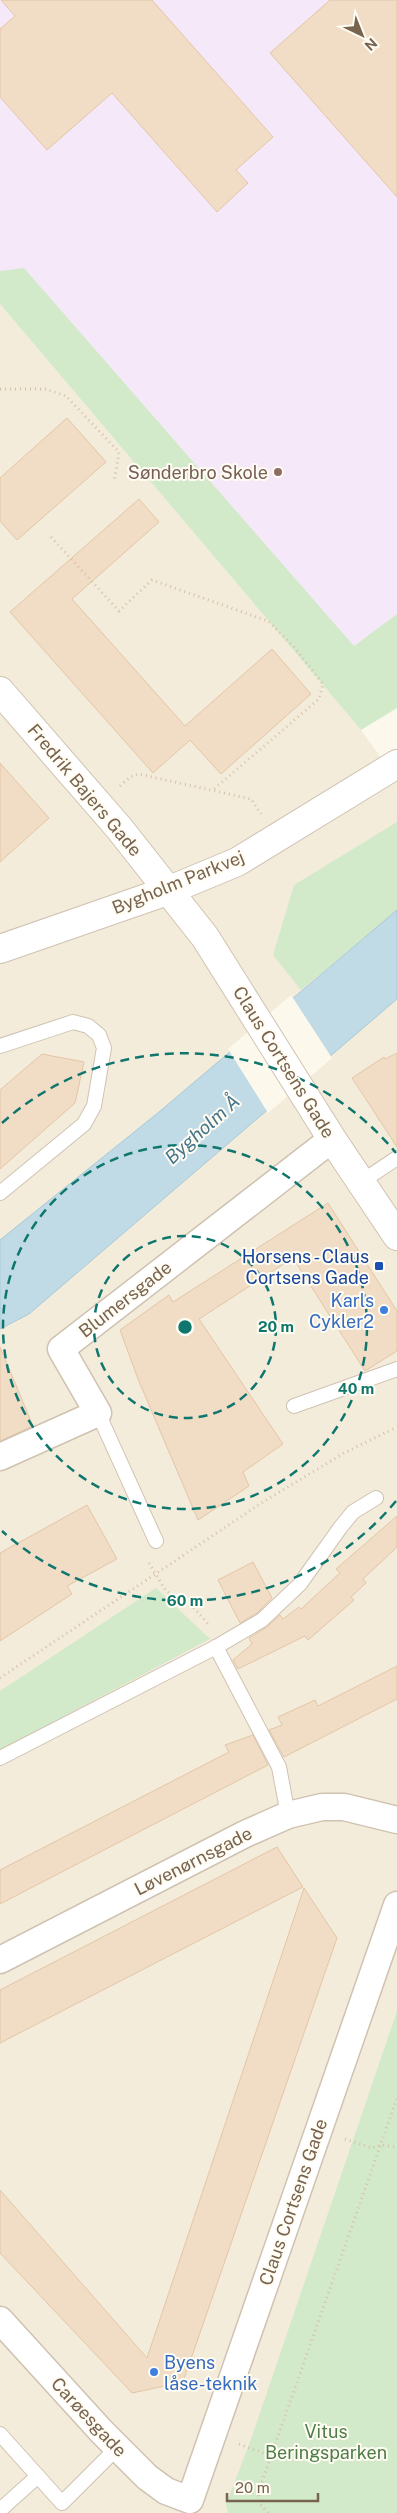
<svg xmlns="http://www.w3.org/2000/svg" width="397" height="2513" viewBox="0 0 397 2513" font-family="'Public Sans',sans-serif">
	<rect width="100%" height="100%" fill="#fcf8ec"/>
	<polygon fill="#f4ecdb" points="0,304 361,730 397,780 397,2513 0,2513"/>
	<polygon fill="#f5e9f9" points="0,0 397,0 397,651 348,686 0,292"/>
	<g fill="#d3eaca">
		<polygon points="24,268 354,646 397,614 397,708 361,730 0,304 0,271"/>
		<polygon points="397,822 397,911 301,990 273,955 294,885"/>
		<polygon points="156,1588 210,1639 0,1750 0,1691"/>
		<polygon points="397,2011 397,2513 228,2513 226,2504 250,2442"/>
	</g>
	<polygon fill="#c1dbe6" stroke="#a7c9d8" points="397,910 397,999 29,1314 0,1329 0,1240 159,1112"/>
	<polygon fill="#fcf8ec" points="291,995 332,1058 268,1113 228,1049"/>
	<g fill="#f1dcc5" stroke="#e3c6a6">
		<polygon points="1,0 152,0 273,137 236,170 248,183 217,212 112,93 47,150 0,97 0,29 15,16"/>
		<polygon points="330,0 397,0 397,197 270,53"/>
		<polygon points="67,418 106,462 17,540 0,521 0,478"/>
		<polygon points="139,499 159,522 72,599 185,726 272,649 311,694 221,774 190,740 153,773 10,612"/>
		<polygon points="0,763 49,818 0,862"/>
		<polygon points="397,1053 397,1147 352,1078 384,1057 385,1059"/>
		<polygon points="42,1054 84,1062 75,1103 0,1169 0,1090"/>
		<polygon points="328,1203 397,1311 397,1351 365,1371 293,1258 199,1319 283,1444 243,1472 249,1486 198,1520 138,1379 120,1330 169,1295 173,1302"/>
		<polygon points="0,1347 33,1426 0,1441"/>
		<polygon points="87,1505 117,1559 67,1586 72,1594 0,1641 0,1553"/>
		<polygon points="397,1516 397,1547 363,1579 366,1583 351,1597 354,1600 308,1640 305,1636 238,1669 233,1660 252,1644 249,1638 267,1627 280,1615 283,1619 299,1607 301,1609 340,1573 336,1569"/>
		<polygon points="253,1562 272,1598 257,1613 240,1623 218,1580"/>
		<polygon points="397,1666 397,1699 284,1757 269,1730 282,1725 278,1717 315,1700 318,1706"/>
		<polygon points="253,1735 268,1765 0,1904 0,1870 229,1752 225,1745"/>
		<polygon points="277,1847 303,1887 0,2043 0,1990"/>
		<polygon points="304,1888 337,1938 183,2382 132,2393 0,2253 0,2190 147,2358"/>
	</g>
	<g fill="none" stroke-linecap="round" stroke-linejoin="round">
		<g stroke="#cfc2b1" stroke-width="16">
			<g id="service">
				<polyline points="0,1046 73,1022 88,1026 99,1035 104,1048 94,1106 84,1124 0,1193"/>
				<polyline points="361,1182 397,1158"/>
				<polyline points="294,1406 397,1369"/>
				<polyline points="98,1413 156,1541"/>
				<polyline points="216,1647 279,1767 288,1815"/>
				<polyline points="0,1758 216,1647 262,1620 300,1584 340,1528 353,1512 376,1498"/>
				<polyline points="0,2434 62,2503 117,2448"/>
				<polyline points="0,2510 38,2476"/>
			</g>
		</g>
		<g stroke="#cfc2b1" stroke-width="29">
			<g id="minor">
				<polyline points="0,1457 98,1413 61,1349 332,1139"/>
				<polyline points="0,1960 245,1834 288,1815 322,1807 344,1807 397,1820"/>
				<polyline points="0,2320 102,2432 147,2477 166,2491 190,2500 397,1905"/>
			</g>
		</g>
		<g stroke="#cfc2b1" stroke-width="30">
			<g id="tertiary">
				<polyline points="0,691 119,828 205,937 332,1139 397,1236"/>
				<polyline points="0,949 167,891 237,862 397,764"/>
			</g>
		</g>
		<g stroke="#d7c0a7" stroke-width="3" stroke-dasharray="1 4" stroke-linecap="butt">
			<polyline points="0,389 45,389 66,396 119,452 114,482"/>
			<polyline points="51,537 119,611 152,580 268,621 294,647 323,684 319,699 214,789"/>
			<polyline points="120,786 130,777 139,774 251,799 261,814"/>
			<polyline points="149,1563 166,1591 195,1609 209,1625"/>
			<polyline points="0,1678 263,1502 344,1453 397,1427"/>
			<polyline points="345,2139 372,2148 381,2145 397,2147"/>
			<polyline points="239,2444 272,2456"/>
			<polyline points="268,2513 260,2504 258,2493 397,2098"/>
		</g>
		<use href="#service" stroke="#fff" stroke-width="14"/>
		<use href="#minor" stroke="#fff" stroke-width="26"/>
		<use href="#tertiary" stroke="#fff" stroke-width="28"/>
	</g>
	<g fill="none" stroke="#0f766e" stroke-width="2.5" stroke-dasharray="9 6">
		<circle cx="185" cy="1327" r="91"/>
		<circle cx="185" cy="1327" r="182"/>
		<path d="M396 1501A274 274 0 0 1 2 1531M2 1123A274 274 0 0 1 396 1153"/>
	</g>
	<circle fill="#8d6e63" stroke="#fefcf3" stroke-width="2" cx="278" cy="472" r="5"/>
	<rect fill="#1a4fb4" stroke="#fefcf3" stroke-width="2" x="374" y="1261" width="10" height="10" rx="2.5"/>
	<g fill="#3f7fe0" stroke="#fefcf3" stroke-width="2">
		<circle cx="384" cy="1310" r="5"/>
		<circle cx="154" cy="2372" r="5"/>
	</g>
	<g text-anchor="middle" dominant-baseline="central" stroke-width="4" stroke-linejoin="round" paint-order="stroke">
		<g font-size="18" fill="#785e54" stroke="#fefcf3" text-anchor="end">
			<text x="268" y="472">Sønderbro Skole</text>
		</g>
		<g font-size="18" fill="#78634f" stroke="#fefcf3">
			<text transform="translate(85 790) rotate(50)">Fredrik Bajers Gade</text>
			<text transform="translate(178 882) rotate(-22)">Bygholm Parkvej</text>
			<text transform="translate(284 1062) rotate(58)">Claus Cortsens Gade</text>
			<text transform="translate(125 1299) rotate(-38)">Blumersgade</text>
			<text transform="translate(193 1861) rotate(-27)">Løvenørnsgade</text>
			<text transform="translate(293 2202) rotate(-71)">Claus Cortsens Gade</text>
			<text transform="translate(89 2417) rotate(47)">Carøesgade</text>
		</g>
		<g font-size="18" fill="#164399" stroke="#fefcf3" text-anchor="end">
			<text x="369" y="1256">Horsens - Claus<tspan x="369" dy="21">Cortsens Gade</tspan></text>
		</g>
		<g font-size="18" fill="#366cbe" stroke="#fefcf3" text-anchor="end">
			<text x="374" y="1300">Karls<tspan x="374" dy="21">Cykler2</tspan></text>
			<text x="164" y="2362" text-anchor="start">Byens<tspan x="164" dy="21">låse-teknik</tspan></text>
		</g>
		<g font-size="18" fill="#4f7d47" stroke="#fefcf3">
			<text x="326" y="2431">Vitus<tspan x="326" dy="21">Beringsparken</tspan></text>
		</g>
		<g font-size="19" font-style="italic" fill="#48768a" stroke="#fefcf3">
			<text transform="translate(202 1129) rotate(-42)">Bygholm Å</text>
		</g>
	</g>
	<circle cx="185" cy="1327" r="8" fill="#0f766e" stroke="#fefcf3" stroke-width="2.5"/>
	<g font-size="15" text-anchor="middle" font-weight="bold" fill="#0f766e" stroke="#fefcf3" stroke-width="4" stroke-linejoin="round" paint-order="stroke">
		<text x="276" y="1332">20 m</text>
		<text x="356" y="1394">40 m</text>
		<text x="185" y="1606">60 m</text>
	</g>
	<g transform="translate(362 35) rotate(137)" stroke="#fefcf3" stroke-width="4" paint-order="stroke">
	<path d="M0-4L9 19L0 12L-9 19Z" fill="#78634f"/>
	<text y="-8" font-size="14" font-weight="bold" text-anchor="middle" fill="#78634f">N</text>
	</g>
	<path d="M227 2493v8h91v-8" fill="none" stroke="#78634f" stroke-width="2.5"/>
	<text x="235" y="2493" font-size="15" fill="#78634f" stroke="#fefcf3" stroke-width="4" paint-order="stroke">20 m</text>
</svg>
